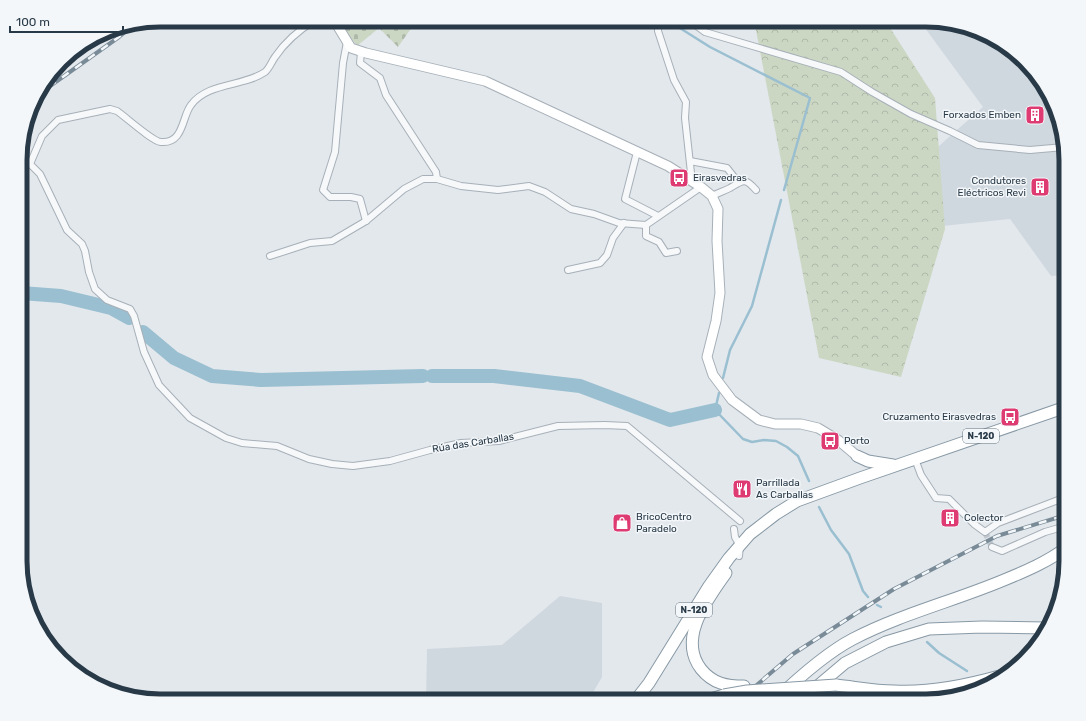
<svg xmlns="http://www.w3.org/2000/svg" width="1086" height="721" viewBox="0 0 1086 721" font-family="Rubik,sans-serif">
	<defs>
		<pattern id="forest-crowns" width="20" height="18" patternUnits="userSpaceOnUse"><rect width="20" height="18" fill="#ccd7c3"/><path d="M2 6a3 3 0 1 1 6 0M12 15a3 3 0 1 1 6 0" fill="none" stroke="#afb9a9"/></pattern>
		<pattern id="cemetery-stones" width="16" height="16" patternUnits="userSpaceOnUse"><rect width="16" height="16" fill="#ccd7c3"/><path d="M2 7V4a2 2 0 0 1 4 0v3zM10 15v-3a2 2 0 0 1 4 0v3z" fill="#afb9a9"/></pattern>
	</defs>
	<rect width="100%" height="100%" fill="#e3e8ed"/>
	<g fill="#d0d8df">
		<polygon points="919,20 971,27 1004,44 1047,90 1066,151 1066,275 1051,276 1010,219 923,228 897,183 983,107"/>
		<polygon points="560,596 602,603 602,677 588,701 426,701 427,649 502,645"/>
	</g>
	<polygon fill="url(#forest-crowns)" points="754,20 885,20 935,98 945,229 901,377 819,358"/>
	<polygon fill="url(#cemetery-stones)" points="347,20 417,20 398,47 379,28 357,46 341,25"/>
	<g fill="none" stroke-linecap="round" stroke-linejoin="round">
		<g stroke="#9abfd0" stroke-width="2.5">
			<polyline points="675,25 710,47 810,98 784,190"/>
			<polyline points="723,378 730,350 752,306 781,200"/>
			<polyline points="719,393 715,410 743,439 752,442 764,440 776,441 787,447 798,456 809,481"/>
			<polyline points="819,507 831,530 849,554 863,591 868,597"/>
			<polyline points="877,605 881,607"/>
			<polyline points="927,642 939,653 967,671"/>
		</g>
		<g stroke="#9abfd0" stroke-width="14">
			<polyline points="21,293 61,296 111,308 129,318"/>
			<polyline points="143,332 174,358 212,376 261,380 423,376"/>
			<polyline points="432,376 494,376 580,386 670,420 715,410"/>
		</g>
		<polyline stroke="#bec5cc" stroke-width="6" stroke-dasharray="6 3" stroke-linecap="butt" points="985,532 992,547"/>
		<g stroke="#a7b0b8" stroke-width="8">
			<g id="street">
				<path d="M315,20c-16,10 -30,22 -40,37 -3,4 -6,12 -10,15 -22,15 -57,10 -74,33 -9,11 -7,39 -30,37 -9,-1 -34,-24 -44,-31l-7,-2 -52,11 -16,16 -12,28 10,10 27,56 15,14 3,7 4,21 6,17 12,11 23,9 4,7 10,36 15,33 31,33 36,20 16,5 35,3 32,13 23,5 21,2 37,-5 40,-11 31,-7 38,-2 59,-15 47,-1 22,1 113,95"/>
				<polyline points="658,20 658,31 674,80 686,102 685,118 692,182"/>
				<polyline points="689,20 705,32 841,72 872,92 911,114 950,131 978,145 1030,150 1064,147"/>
				<polyline points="347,42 343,63 335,152 323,190 330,197 351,197 360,199 366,221"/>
				<polyline points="361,52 360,63 380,78 386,95 436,172 437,179"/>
				<polyline points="637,152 625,199 658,216"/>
				<polyline points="690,161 727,168 738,182"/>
				<path d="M712,196c6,-3 12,-5 18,-8 13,-8 15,-11 26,2"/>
				<polyline points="646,225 646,236 659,242 666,253 677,251"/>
				<polyline points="270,256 310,243 332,241 366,221 404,189 423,179 437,179 461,186 498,190 529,186 545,192 571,209 594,214 619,223 646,225 701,187"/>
				<polyline points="568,270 600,263 607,255 613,238 624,223"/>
				<polyline points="915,459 921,475 936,498 949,499 974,524 985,532 998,523 1066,497"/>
				<polyline points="734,529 735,537 740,546 739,556"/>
				<polyline points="992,547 1002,551 1045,532 1066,526"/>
			</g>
		</g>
		<g stroke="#a7b0b8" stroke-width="11">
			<polyline id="secondary" points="334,20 351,48 366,53 485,81 668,166 701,187 712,196 718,209 717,241 720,293 716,321 707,357 713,375 732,400 759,420 775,424 801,424 818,428 838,440 857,456"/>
		</g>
		<g stroke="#8899a5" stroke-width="13">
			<g id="highway">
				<polyline points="857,456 868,461 893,465"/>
				<path d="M726,573c-18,26 -49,65 -25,96 12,15 26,17 43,17"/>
				<path d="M836,685c19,2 39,6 58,6 37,2 74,-6 109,-16"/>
				<polyline points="635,701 649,683 709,586 729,558 750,534 776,514 797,501 860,478 1066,407"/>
				<polyline points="704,701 724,695"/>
				<path d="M774,701c21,-20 54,-49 79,-62 48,-25 101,-38 151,-59 22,-9 43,-18 62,-32"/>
				<polyline points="800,701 845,663 886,642 929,629 982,627 1046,628"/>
			</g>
		</g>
		<use href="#street" stroke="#f6f8fa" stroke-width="6"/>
		<use href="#secondary" stroke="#fff" stroke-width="9"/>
		<use href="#highway" stroke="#fff" stroke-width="11"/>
		<g stroke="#7a8b98" stroke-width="4">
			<g id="rail">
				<polyline points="36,96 119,37 132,26"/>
				<polyline points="738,701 793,654 894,589 997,536 1066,515"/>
			</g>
		</g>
		<use href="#rail" stroke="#f3f7f9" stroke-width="2.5" stroke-dasharray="8" stroke-linecap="butt"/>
		<g stroke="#8899a5" stroke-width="13" stroke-linecap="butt">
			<polyline id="highway-bridge" points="724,695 747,691 836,685"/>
		</g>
		<use href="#highway-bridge" stroke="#fff" stroke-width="11"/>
	</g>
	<defs>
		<g id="building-square" transform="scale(1)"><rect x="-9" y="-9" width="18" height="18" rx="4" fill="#de3b73" stroke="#f3f7f9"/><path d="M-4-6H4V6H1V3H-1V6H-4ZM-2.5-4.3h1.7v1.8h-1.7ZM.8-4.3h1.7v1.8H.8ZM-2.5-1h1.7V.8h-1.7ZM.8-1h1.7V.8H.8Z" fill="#fff"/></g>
		<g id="bus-square" transform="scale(1)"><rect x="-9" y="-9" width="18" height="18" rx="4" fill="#de3b73" stroke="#f3f7f9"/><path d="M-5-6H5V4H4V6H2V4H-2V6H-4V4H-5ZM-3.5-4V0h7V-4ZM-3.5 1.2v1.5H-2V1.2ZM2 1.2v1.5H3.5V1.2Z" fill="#fff"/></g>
		<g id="restaurant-square" transform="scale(1)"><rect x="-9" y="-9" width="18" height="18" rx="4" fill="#de3b73" stroke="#f3f7f9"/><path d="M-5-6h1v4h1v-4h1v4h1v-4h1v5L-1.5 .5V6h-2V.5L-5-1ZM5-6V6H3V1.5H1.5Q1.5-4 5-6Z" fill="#fff"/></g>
		<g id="shop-square" transform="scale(1)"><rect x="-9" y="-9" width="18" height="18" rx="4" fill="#de3b73" stroke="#f3f7f9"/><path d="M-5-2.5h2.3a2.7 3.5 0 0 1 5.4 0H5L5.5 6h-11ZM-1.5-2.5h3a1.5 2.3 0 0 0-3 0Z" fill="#fff"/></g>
	</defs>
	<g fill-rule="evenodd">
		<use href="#building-square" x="1035" y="115"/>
		<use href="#bus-square" x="679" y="178"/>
		<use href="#building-square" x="1040" y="187"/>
		<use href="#bus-square" x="1010" y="417"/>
		<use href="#bus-square" x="830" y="441"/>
		<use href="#restaurant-square" x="742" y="489"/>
		<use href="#building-square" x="950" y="518"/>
		<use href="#shop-square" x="622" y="523"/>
	</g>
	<g text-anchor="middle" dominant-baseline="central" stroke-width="3" stroke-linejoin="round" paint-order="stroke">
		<g fill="#f3f7f9" stroke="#65727c" stroke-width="1">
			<rect x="963" y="429" width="36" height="14" rx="3"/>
			<rect x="676" y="603" width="36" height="14" rx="3"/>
		</g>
		<g font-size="9" font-weight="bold" fill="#283947">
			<text x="981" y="436">N-120</text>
			<text x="694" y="610">N-120</text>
		</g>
		<g font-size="10" fill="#283947" stroke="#f3f7f9" text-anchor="start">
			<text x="1021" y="115" text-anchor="end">Forxados Emben</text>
			<text x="693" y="178">Eirasvedras</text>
			<text x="1026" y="181" text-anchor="end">Condutores<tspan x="1026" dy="12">Eléctricos Revi</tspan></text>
			<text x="996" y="417" text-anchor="end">Cruzamento Eirasvedras</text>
			<text x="844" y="441">Porto</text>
			<text x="756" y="483">Parrillada<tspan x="756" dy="12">As Carballas</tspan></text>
			<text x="636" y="517">BricoCentro<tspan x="636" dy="12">Paradelo</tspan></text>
			<text x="964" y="518">Colector</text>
		</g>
		<g font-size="10" fill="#283947" stroke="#f3f7f9">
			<text transform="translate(473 443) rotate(-9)">Rúa das Carballas</text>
		</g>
	</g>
	<path d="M0 0H1086V721H0ZM160 27H926A133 133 0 0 1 1059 160V561A133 133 0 0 1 926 694H160A133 133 0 0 1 27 561V160A133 133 0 0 1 160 27Z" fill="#f3f7f9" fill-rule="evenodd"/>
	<path fill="none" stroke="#283947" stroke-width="5" d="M160 27H926A133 133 0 0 1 1059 160V561A133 133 0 0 1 926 694H160A133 133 0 0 1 27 561V160A133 133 0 0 1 160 27Z"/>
	<path d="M10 26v6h113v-6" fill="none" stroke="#283947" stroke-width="2"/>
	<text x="16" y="26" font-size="12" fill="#283947" stroke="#f3f7f9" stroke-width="3" paint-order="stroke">100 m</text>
</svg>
